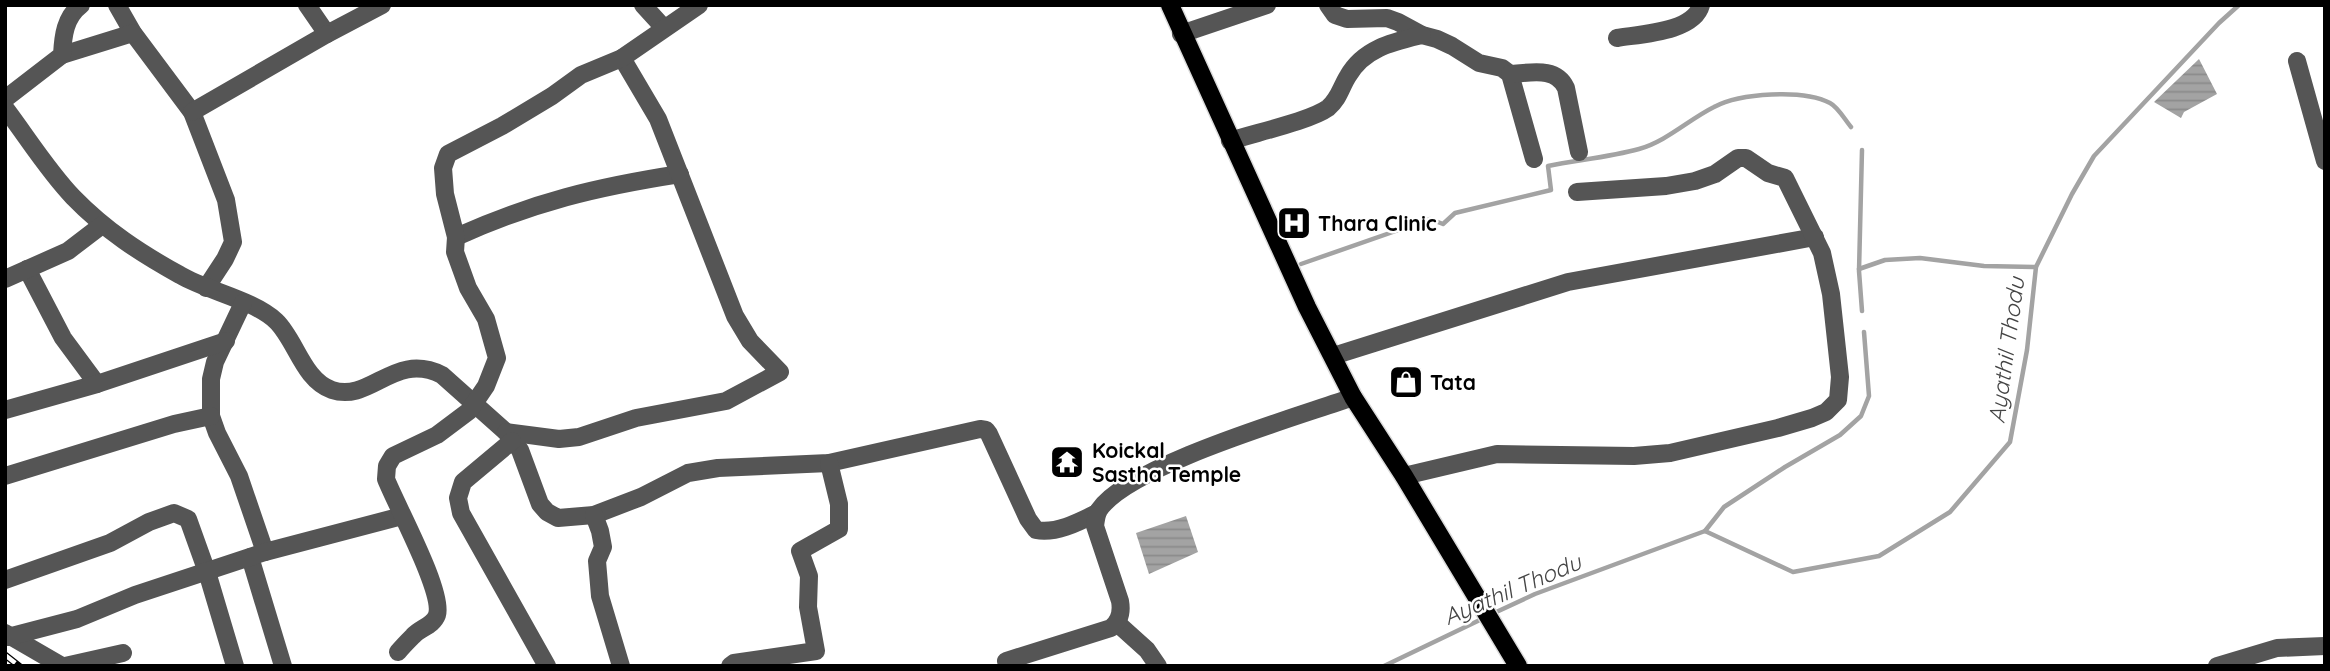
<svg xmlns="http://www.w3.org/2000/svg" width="2330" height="671" viewBox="0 0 2330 671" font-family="Quicksand,sans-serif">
	<defs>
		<pattern id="water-rules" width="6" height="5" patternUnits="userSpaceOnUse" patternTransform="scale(1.75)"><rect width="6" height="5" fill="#a3a3a3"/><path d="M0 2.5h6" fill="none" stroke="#8b8b8b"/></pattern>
	</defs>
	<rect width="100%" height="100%" fill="#fff"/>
	<g fill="url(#water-rules)">
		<polygon points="2199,59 2217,94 2184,112 2181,118 2154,102"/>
		<polygon points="1186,516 1198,552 1149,574 1136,533"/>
	</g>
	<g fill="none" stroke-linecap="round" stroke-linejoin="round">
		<g stroke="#a3a3a3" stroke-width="4.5">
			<polyline points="1862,150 1859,271 1862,311"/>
			<path d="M1301,264l129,-45 13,5 12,-11 96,-23 -3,-24c30,-6 62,-9 91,-17 28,-8 49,-29 75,-42 26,-14 89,-18 116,-4 8,4 15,17 21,24"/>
			<polyline points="1859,269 1885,260 1920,258 1984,266 2036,267"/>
			<polyline points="1705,531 1724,507 1785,467 1840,435 1861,416 1869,396 1864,332"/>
			<polyline points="1492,614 1535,594 1705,531 1793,572 1879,556 1950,512 2010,442 2027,350 2036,267 2072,194 2094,156 2219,23 2239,5"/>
			<polyline points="1384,666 1484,618"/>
		</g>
		<g stroke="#dbdbdb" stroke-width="21">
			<polyline id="major" points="1170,5 1307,307 1353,397 1404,476 1518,666"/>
		</g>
		<g stroke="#555" stroke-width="18">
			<polyline points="117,5 133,33 192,112 226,200 233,242 225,259 206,288"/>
			<polyline points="307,5 327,34 382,5"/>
			<polyline points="643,5 664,28"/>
			<polyline points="1328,5 1335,15 1347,19 1387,18 1398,22 1422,35 1437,39 1452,46 1479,63 1502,68 1510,74 1534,159"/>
			<polyline points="1181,34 1267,5"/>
			<path d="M1617,38c24,-4 77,-6 84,-33"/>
			<polyline points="62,55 133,33"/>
			<polyline points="2297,61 2325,161"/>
			<path d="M1510,74c20,-1 46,-8 56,14l13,64"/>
			<path d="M5,99l57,-44c1,-19 3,-38 19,-50"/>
			<path d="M5,108c22,29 43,63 68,89 32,33 67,56 107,78 27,16 74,25 96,46 20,19 27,59 56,69 39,13 62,-39 110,-15l64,57 14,18 20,54 7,8 11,6 36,-3 47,-18 47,-24 30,-5 111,-5 151,-34 6,1 3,4 39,85 8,11c20,4 43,-8 61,-17"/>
			<polyline points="192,112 327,34"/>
			<path d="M1230,141c24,-8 80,-20 98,-33 11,-9 13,-21 20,-32 16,-28 45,-34 74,-41"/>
			<path d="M456,237c78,-35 140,-50 224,-63"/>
			<polyline points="27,269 63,338 97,384"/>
			<polyline points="5,279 68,251 102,225"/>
			<polyline points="243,303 215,362 211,379 211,416 217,433 239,476 265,552"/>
			<polyline points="1333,356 1568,282 1815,237"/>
			<polyline points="5,410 97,384 226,341"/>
			<polyline points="506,432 559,439 579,437 636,418 726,401 780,372 750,341 735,316 658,119 622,58"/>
			<polyline points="512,441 463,482 458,498 461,513 547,666"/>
			<polyline points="5,476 174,424 211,416"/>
			<polyline points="1404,476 1497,454 1634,456 1670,453 1778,428 1812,418 1826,412 1838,400 1840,377 1831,294 1822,253 1785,178 1768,173 1746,158 1738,158 1715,174 1695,181 1666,186 1577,192"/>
			<polyline points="594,515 600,531 603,547 597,561 600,596 621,666"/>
			<polyline points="250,557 283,666"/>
			<polyline points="5,580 110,543 149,522 174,513 188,519 207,572 235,666"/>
			<polyline points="1117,623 1147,650 1158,666"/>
			<polyline points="5,633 62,666"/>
			<polyline points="8,637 77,619 135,595 265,552 402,516"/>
			<path d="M398,652c5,-6 10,-11 15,-16 7,-8 20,-10 24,-21 7,-23 -41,-110 -51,-136l1,-13 6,-10 44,-21 32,-24 17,-25 11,-28 -11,-39 -18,-31 -13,-36 1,-15 -11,-43 -2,-26 5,-14 54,-28 50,-30 29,-21 41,-17 77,-53"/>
			<path d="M1006,661l105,-33c9,-7 11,-16 9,-27l-25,-75c1,-6 1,-11 4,-16 30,-45 198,-93 254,-113"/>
			<polyline points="65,666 123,653"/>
			<polyline points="730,666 734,663 816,651 808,607 809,576 800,551 839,529 839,504 829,463"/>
			<polyline points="2217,666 2277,648 2325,646"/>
		</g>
		<use href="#major" stroke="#000" stroke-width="18"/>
		<g stroke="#000" stroke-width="7">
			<polyline id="rail" points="5,655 19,666"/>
		</g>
		<use href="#rail" stroke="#fff" stroke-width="4.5" stroke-dasharray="13" stroke-linecap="butt"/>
	</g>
	<defs>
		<g id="hospital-square" transform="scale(1.75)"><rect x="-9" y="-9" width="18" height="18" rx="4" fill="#000" stroke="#fff"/><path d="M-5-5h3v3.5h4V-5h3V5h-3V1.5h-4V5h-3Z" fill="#fff"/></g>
		<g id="shop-square" transform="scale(1.75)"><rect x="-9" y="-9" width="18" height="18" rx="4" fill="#000" stroke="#fff"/><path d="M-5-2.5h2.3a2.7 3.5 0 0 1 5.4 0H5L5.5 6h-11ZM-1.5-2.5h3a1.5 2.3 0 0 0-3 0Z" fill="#fff"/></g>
		<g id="temple-square" transform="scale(1.75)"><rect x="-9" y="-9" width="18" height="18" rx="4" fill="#000" stroke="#fff"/><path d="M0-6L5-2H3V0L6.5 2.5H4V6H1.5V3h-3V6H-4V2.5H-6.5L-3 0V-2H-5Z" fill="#fff"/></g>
	</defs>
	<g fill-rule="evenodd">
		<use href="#hospital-square" x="1294" y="223"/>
		<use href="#shop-square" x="1406" y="382"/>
		<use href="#temple-square" x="1067" y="462"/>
	</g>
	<g text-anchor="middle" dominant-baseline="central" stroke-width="5" stroke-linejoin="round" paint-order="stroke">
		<g font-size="21" font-weight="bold" fill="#000" stroke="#fff" text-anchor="start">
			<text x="1318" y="223">Thara Clinic</text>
			<text x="1430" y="382">Tata</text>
			<text x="1092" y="450">Koickal<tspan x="1092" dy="24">Sastha Temple</tspan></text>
		</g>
		<g font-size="23" font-style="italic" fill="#444" stroke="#fff">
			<text transform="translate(2006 350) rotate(-82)">Ayathil Thodu</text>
			<text transform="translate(1512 589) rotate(-23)">Ayathil Thodu</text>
		</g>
	</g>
	<rect width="2330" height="671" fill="none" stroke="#000000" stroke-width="14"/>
</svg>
